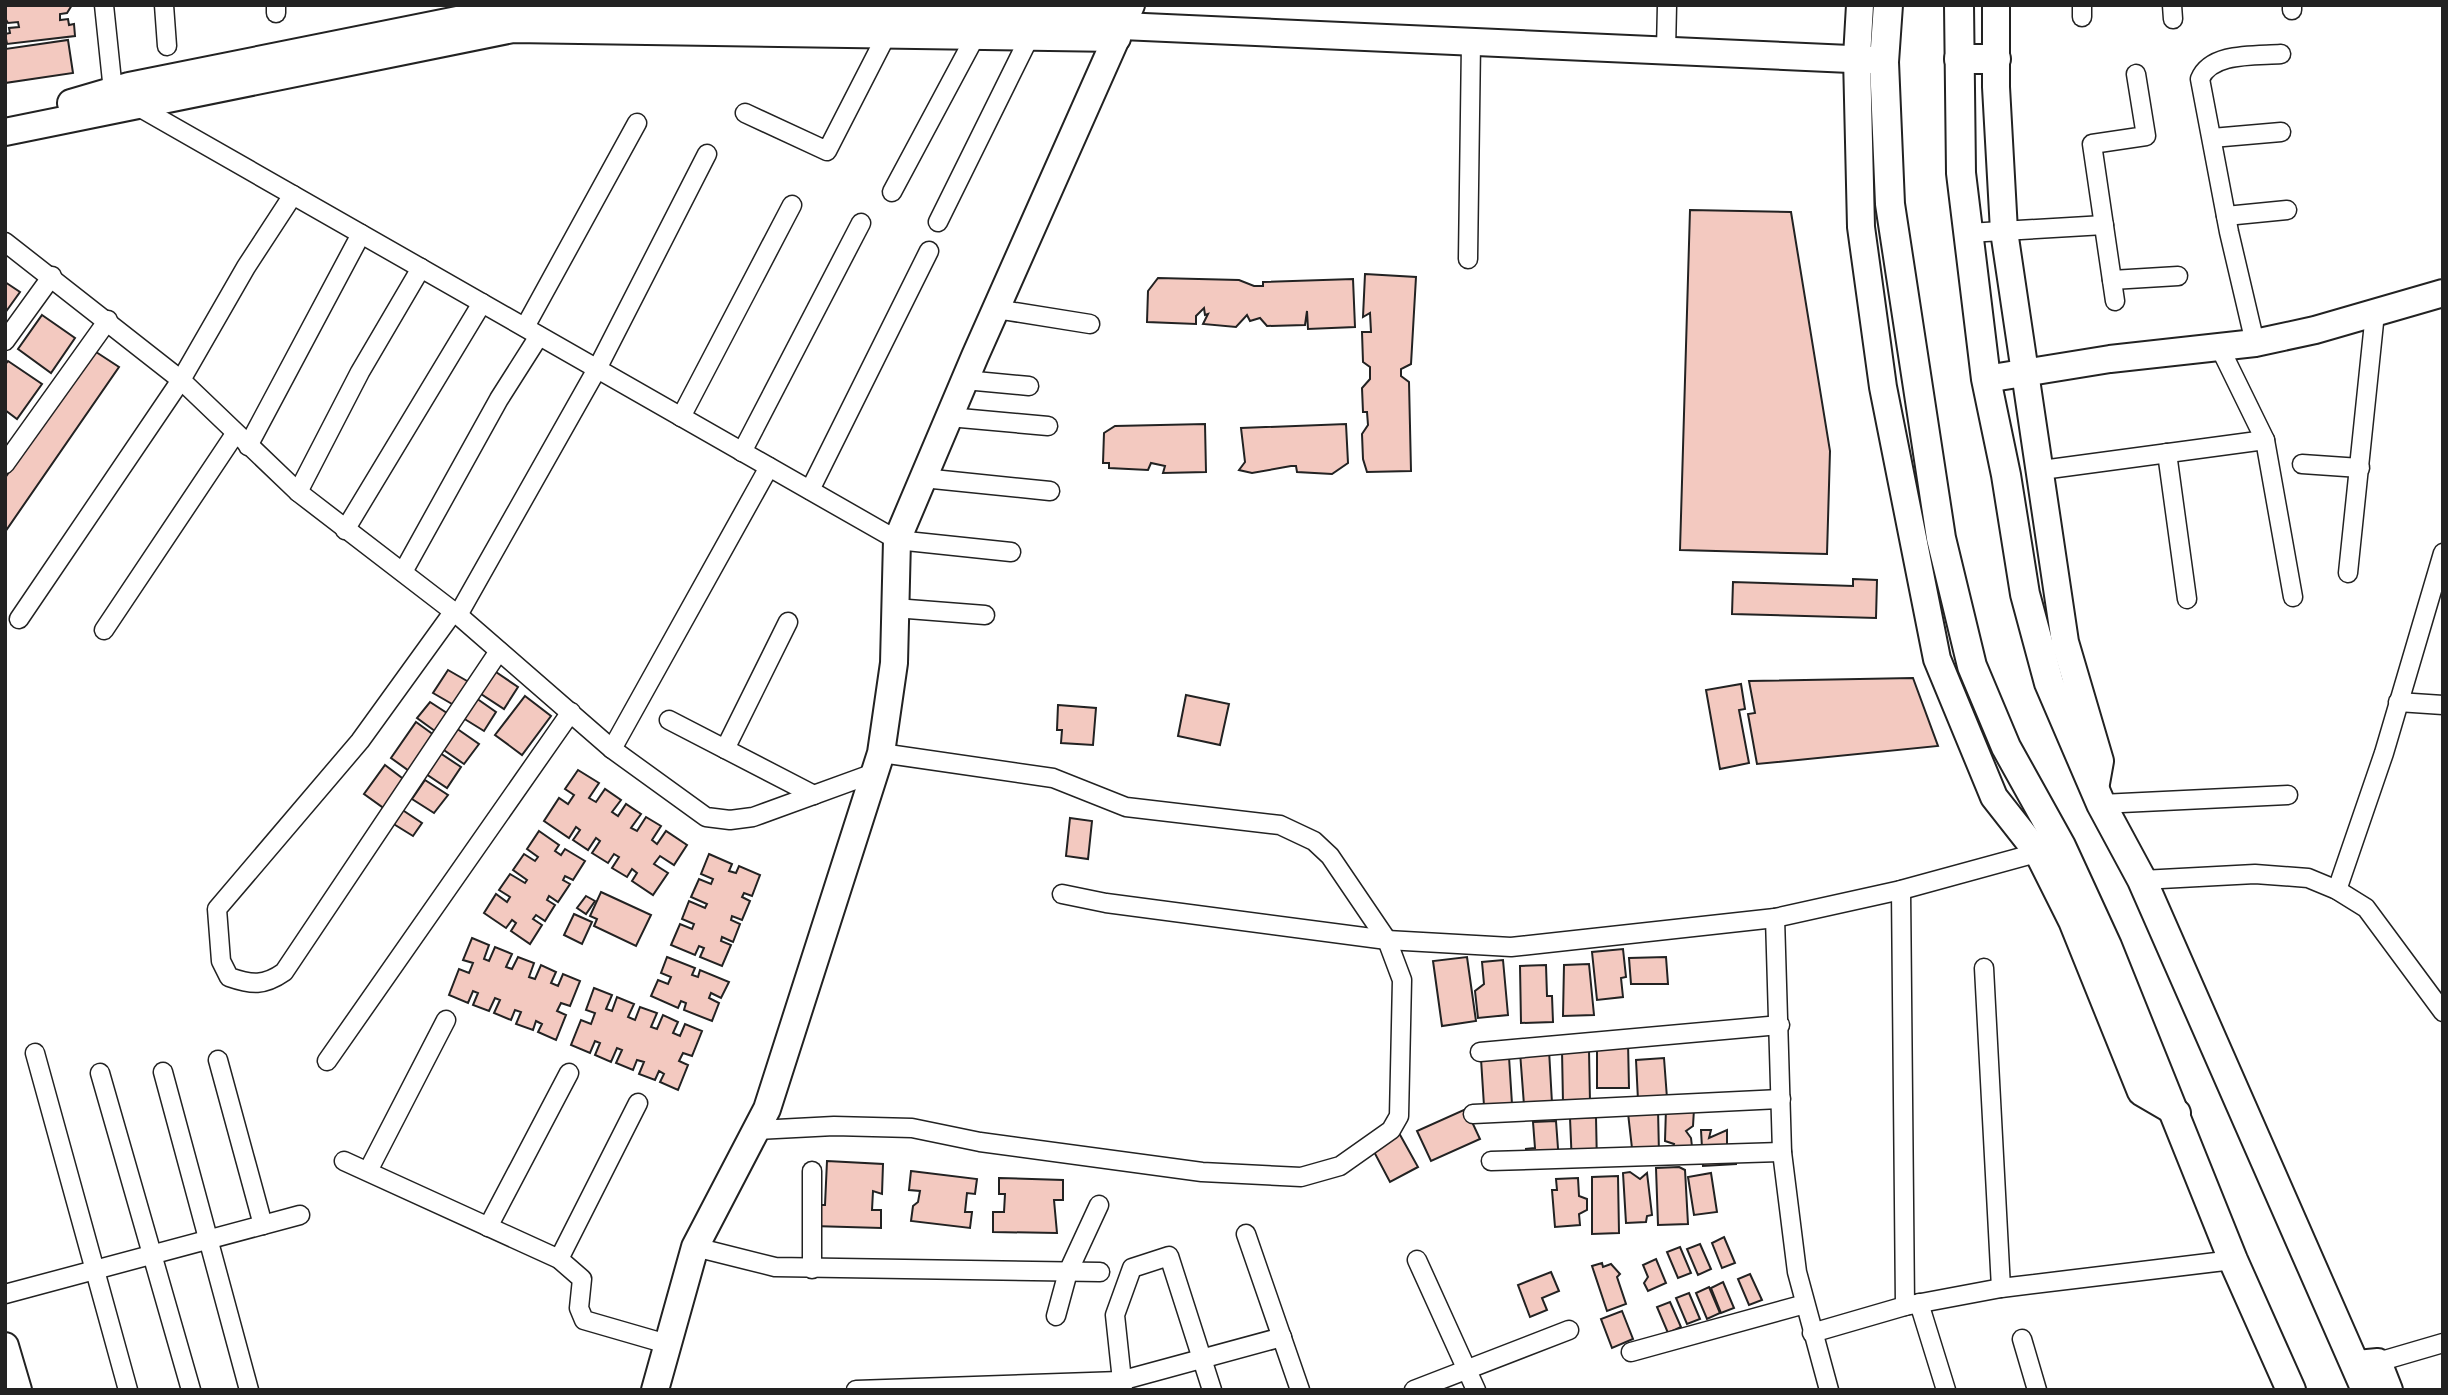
<svg xmlns="http://www.w3.org/2000/svg" width="2448" height="1395" viewBox="0 0 2448 1395" font-family="'IBM Plex Sans',sans-serif">
	<rect width="100%" height="100%" fill="#fff"/>
	<g fill="#f3c9c0" stroke="#222" stroke-width="2">
		<polygon points="6,5 72,5 67,13 60,14 60,20 68,19 69,25 74,24 75,36 7,44 5,34 10,33 9,28 19,27 18,22 8,23 5,18"/>
		<polygon points="68,40 73,73 5,83 5,49"/>
		<polygon points="1690,210 1791,212 1830,451 1827,554 1680,550"/>
		<polygon points="1365,274 1416,277 1411,364 1401,369 1401,376 1409,382 1411,471 1367,472 1363,459 1362,434 1368,425 1367,412 1363,412 1362,388 1370,379 1370,367 1363,362 1362,332 1371,332 1370,313 1363,317"/>
		<polygon points="1158,278 1239,280 1254,286 1263,286 1263,282 1353,279 1355,327 1308,329 1307,311 1305,325 1267,326 1260,318 1250,321 1247,315 1236,327 1203,324 1208,314 1205,315 1204,308 1196,316 1196,324 1147,322 1148,291"/>
		<polygon points="5,282 20,292 5,313"/>
		<polygon points="42,315 75,338 51,373 18,349"/>
		<polygon points="93,350 119,367 5,532 5,478"/>
		<polygon points="8,361 42,384 17,419 5,410 5,365"/>
		<polygon points="1205,424 1206,472 1163,473 1165,466 1151,463 1148,470 1109,468 1109,463 1103,463 1104,433 1115,426"/>
		<polygon points="1346,424 1348,463 1332,474 1297,472 1296,466 1291,466 1252,473 1239,470 1245,462 1241,428"/>
		<polygon points="1853,579 1877,580 1876,618 1732,614 1733,582 1853,586"/>
		<polygon points="448,670 474,685 459,708 433,693"/>
		<polygon points="493,670 518,687 504,709 478,692"/>
		<polygon points="1913,678 1938,746 1757,764 1748,714 1755,713 1749,681"/>
		<polygon points="1741,684 1745,709 1739,710 1749,763 1720,769 1706,690"/>
		<polygon points="1186,695 1229,704 1220,745 1178,736"/>
		<polygon points="525,696 551,716 522,755 495,735"/>
		<polygon points="476,698 496,712 484,731 463,718"/>
		<polygon points="430,702 453,717 439,734 417,718"/>
		<polygon points="1058,705 1096,708 1093,745 1061,743 1062,730 1057,730"/>
		<polygon points="416,722 438,738 412,773 391,758"/>
		<polygon points="456,728 479,744 464,764 441,748"/>
		<polygon points="437,751 461,767 447,788 423,772"/>
		<polygon points="385,765 406,781 385,809 364,794"/>
		<polygon points="578,770 599,783 589,798 596,802 605,789 621,800 612,812 618,816 626,804 641,814 631,828 637,831 646,817 661,826 652,840 657,844 666,831 687,845 674,865 660,856 654,864 668,873 653,895 632,881 637,873 632,869 627,877 612,868 619,857 614,854 608,863 592,853 600,841 596,838 588,850 573,840 580,830 576,827 569,838 544,821 559,798 568,804 574,795 565,789"/>
		<polygon points="425,780 448,795 434,813 412,799"/>
		<polygon points="401,809 422,823 413,836 392,823"/>
		<polygon points="1070,818 1092,821 1088,859 1066,856"/>
		<polygon points="539,831 559,845 555,851 561,855 565,849 585,861 573,880 565,876 563,880 570,884 558,902 549,896 547,900 555,905 545,921 536,915 533,919 542,925 530,944 511,931 516,923 512,920 506,928 484,913 496,894 507,902 510,897 499,890 510,874 525,883 527,880 513,870 524,854 535,861 538,857 527,849"/>
		<polygon points="709,854 732,864 729,871 736,873 739,866 760,875 752,896 744,893 742,897 750,901 742,920 732,916 731,920 740,924 733,942 722,937 721,941 731,945 722,966 700,957 704,948 699,946 695,955 671,945 680,924 692,929 694,924 682,919 689,901 705,908 707,904 691,897 699,879 711,884 713,879 701,874"/>
		<polygon points="601,892 651,915 636,946 594,926 597,919 590,916"/>
		<polygon points="586,896 595,901 586,914 577,908"/>
		<polygon points="574,914 592,922 582,944 564,935"/>
		<polygon points="472,938 489,945 484,959 489,961 495,947 512,954 506,967 512,969 518,957 534,963 529,977 535,979 541,965 556,972 551,983 558,986 563,974 580,981 570,1006 561,1003 557,1011 566,1015 556,1040 538,1032 542,1024 536,1021 533,1030 516,1024 521,1012 515,1010 511,1020 494,1013 500,1000 495,998 489,1011 473,1005 478,993 473,991 468,1003 449,995 459,969 469,973 473,963 463,960"/>
		<polygon points="1623,949 1626,977 1621,978 1623,997 1597,1000 1592,952"/>
		<polygon points="667,957 695,968 692,975 698,977 700,970 729,982 721,998 711,993 709,998 719,1003 712,1021 684,1010 686,1003 681,1001 678,1008 651,996 658,980 668,984 671,977 661,973"/>
		<polygon points="1467,957 1476,1021 1442,1026 1433,961"/>
		<polygon points="1666,957 1668,984 1631,984 1629,958"/>
		<polygon points="1503,960 1508,1015 1478,1018 1475,991 1484,984 1482,962"/>
		<polygon points="1589,964 1594,1015 1563,1016 1564,965"/>
		<polygon points="1546,965 1547,996 1552,996 1553,1022 1521,1023 1520,966"/>
		<polygon points="594,988 612,995 606,1009 612,1011 617,997 634,1004 628,1017 635,1020 640,1007 657,1013 651,1027 657,1029 663,1015 678,1022 673,1033 680,1036 685,1024 702,1031 692,1056 683,1053 679,1061 688,1065 678,1090 660,1082 664,1074 659,1071 655,1080 639,1074 644,1062 637,1060 633,1070 616,1063 622,1050 617,1048 611,1062 595,1055 600,1043 595,1041 590,1053 571,1045 581,1020 591,1024 595,1013 586,1010"/>
		<polygon points="1597,1042 1628,1042 1629,1088 1597,1088"/>
		<polygon points="1549,1050 1552,1103 1524,1105 1520,1052"/>
		<polygon points="1562,1050 1589,1050 1590,1102 1563,1103"/>
		<polygon points="1509,1057 1512,1104 1484,1106 1481,1059"/>
		<polygon points="1664,1058 1667,1098 1638,1100 1636,1060"/>
		<polygon points="1666,1108 1694,1109 1693,1126 1686,1131 1691,1138 1693,1155 1670,1157 1674,1144 1665,1141"/>
		<polygon points="1466,1109 1480,1139 1431,1161 1417,1131"/>
		<polygon points="1658,1109 1659,1154 1633,1157 1628,1113"/>
		<polygon points="1596,1117 1597,1165 1572,1165 1570,1118"/>
		<polygon points="1556,1121 1559,1162 1527,1164 1526,1149 1535,1148 1533,1122"/>
		<polygon points="1701,1130 1711,1130 1709,1138 1727,1130 1727,1147 1735,1146 1736,1164 1703,1166"/>
		<polygon points="1399,1133 1418,1167 1390,1182 1372,1148"/>
		<polygon points="827,1161 883,1164 882,1194 873,1191 872,1210 881,1210 881,1228 813,1226 814,1205 825,1205"/>
		<polygon points="1679,1167 1685,1170 1688,1224 1658,1225 1656,1168"/>
		<polygon points="911,1171 977,1179 975,1194 967,1193 965,1212 972,1212 970,1228 911,1221 913,1206 918,1202 920,1191 909,1190"/>
		<polygon points="1630,1172 1640,1179 1647,1173 1652,1215 1647,1216 1646,1222 1626,1223 1623,1173"/>
		<polygon points="1711,1173 1717,1212 1694,1215 1688,1177"/>
		<polygon points="1618,1176 1619,1233 1592,1234 1592,1177"/>
		<polygon points="999,1178 1063,1180 1063,1200 1054,1200 1057,1233 993,1232 993,1212 1004,1212 1005,1194 999,1194"/>
		<polygon points="1578,1178 1579,1196 1587,1199 1587,1210 1579,1214 1580,1225 1555,1227 1552,1190 1557,1190 1556,1179"/>
		<polygon points="1724,1237 1735,1263 1722,1268 1712,1243"/>
		<polygon points="1700,1244 1711,1269 1698,1275 1687,1249"/>
		<polygon points="1680,1247 1691,1273 1678,1278 1667,1252"/>
		<polygon points="1656,1259 1666,1283 1648,1291 1644,1283 1648,1277 1643,1265"/>
		<polygon points="1602,1263 1603,1267 1611,1264 1620,1274 1617,1277 1626,1304 1607,1311 1592,1266"/>
		<polygon points="1551,1272 1559,1291 1542,1298 1547,1310 1530,1317 1518,1285"/>
		<polygon points="1750,1274 1762,1300 1749,1305 1738,1279"/>
		<polygon points="1723,1282 1734,1308 1721,1313 1711,1288"/>
		<polygon points="1709,1287 1720,1313 1707,1319 1696,1293"/>
		<polygon points="1689,1293 1700,1319 1687,1324 1676,1298"/>
		<polygon points="1670,1302 1681,1327 1668,1333 1657,1307"/>
		<polygon points="1622,1311 1633,1339 1612,1348 1601,1319"/>
	</g>
	<g fill="none" stroke-linecap="round" stroke-linejoin="round">
		<g stroke="#222" stroke-width="21">
			<g id="street">
				<polyline points="104,5 113,91"/>
				<polyline points="164,5 167,46"/>
				<polyline points="276,5 276,13"/>
				<polyline points="2082,5 2082,17"/>
				<polyline points="2172,5 2173,19"/>
				<polyline points="2292,10 2292,5"/>
				<polyline points="1666,50 1667,5"/>
				<polyline points="137,106 897,540 1011,552"/>
				<polyline points="745,113 827,151 886,36"/>
				<polyline points="2212,138 2281,132"/>
				<polyline points="892,192 975,37"/>
				<polyline points="2226,216 2287,210"/>
				<polyline points="938,222 1029,38"/>
				<polyline points="1968,233 2104,225"/>
				<polyline points="5,242 181,380 298,492 458,615 612,749 706,817 730,820 753,817 874,773"/>
				<polyline points="1468,259 1471,43"/>
				<polyline points="2112,280 2178,276"/>
				<polyline points="2115,301 2092,144 2146,136 2136,74"/>
				<polyline points="996,309 1090,324"/>
				<polyline points="525,327 637,123"/>
				<polyline points="5,341 52,276"/>
				<path d="M2255,343l-26,-111 -29,-153c11,-27 55,-23 81,-25"/>
				<polyline points="2220,348 2265,440 2293,597"/>
				<polyline points="965,380 1029,386"/>
				<polyline points="681,417 792,205"/>
				<polyline points="949,417 1048,426"/>
				<polyline points="248,446 361,234"/>
				<polyline points="742,452 861,223"/>
				<polyline points="2167,453 2187,599"/>
				<polyline points="5,464 108,320"/>
				<polyline points="2302,464 2360,468"/>
				<polyline points="2042,470 2265,440"/>
				<polyline points="923,478 1050,491"/>
				<polyline points="810,490 929,251"/>
				<polyline points="298,492 360,372 421,268"/>
				<polyline points="345,530 482,303"/>
				<polyline points="403,572 499,399 539,336"/>
				<polyline points="2348,573 2375,313"/>
				<polyline points="895,608 985,615"/>
				<path d="M454,611l-94,130 -143,168 4,52 8,16c23,8 35,9 55,-5l215,-321"/>
				<polyline points="458,615 597,369 707,154"/>
				<polyline points="19,619 181,380 246,267 293,195"/>
				<polyline points="104,630 235,434"/>
				<polyline points="2398,702 2443,705"/>
				<polyline points="669,720 814,795"/>
				<polyline points="612,749 769,467"/>
				<polyline points="725,749 788,622"/>
				<polyline points="2101,804 2288,795"/>
				<polyline points="2142,880 2255,874 2308,878 2337,890 2366,908 2443,1012"/>
				<polyline points="2337,890 2384,753 2443,553"/>
				<polyline points="1062,894 1106,903 1387,940 1511,947 1775,918 1901,890 2047,850"/>
				<polyline points="1775,918 1782,1152 1797,1272 1829,1390"/>
				<polyline points="1984,968 2001,1288"/>
				<polyline points="1480,1052 1780,1025"/>
				<polyline points="35,1053 128,1390"/>
				<polyline points="218,1060 263,1225"/>
				<polyline points="327,1061 571,712"/>
				<polyline points="163,1072 249,1390"/>
				<polyline points="100,1073 191,1390"/>
				<polyline points="1473,1114 1781,1099"/>
				<polyline points="758,1130 834,1126 912,1128 980,1142 1202,1172 1301,1177 1340,1166 1391,1130 1399,1116 1402,980 1387,940 1330,856 1314,841 1280,825 1126,807 1053,778 881,753"/>
				<polyline points="344,1161 559,1259 582,1279 579,1308 584,1320 667,1344"/>
				<polyline points="1491,1161 1782,1152"/>
				<polyline points="368,1171 446,1020"/>
				<polyline points="812,1171 812,1269"/>
				<polyline points="488,1227 569,1073"/>
				<polyline points="1246,1234 1300,1390"/>
				<polyline points="695,1247 775,1267 1100,1272"/>
				<polyline points="559,1259 638,1103"/>
				<polyline points="1417,1260 1476,1390"/>
				<polyline points="5,1294 300,1215"/>
				<polyline points="1919,1303 1946,1390"/>
				<polyline points="1905,1306 2001,1288 2233,1260"/>
				<polyline points="1056,1316 1068,1272 1099,1205"/>
				<polyline points="1812,1333 1905,1306 1901,890"/>
				<polyline points="2022,1339 2037,1390"/>
				<polyline points="1631,1352 1805,1304"/>
				<polyline points="2378,1362 2443,1343"/>
				<polyline points="856,1390 1120,1381 1282,1337"/>
				<polyline points="1123,1390 1115,1315 1132,1268 1169,1256 1212,1390"/>
				<polyline points="1414,1390 1569,1330"/>
			</g>
		</g>
		<g stroke="#222" stroke-width="30">
			<g id="secondary">
				<polyline points="1860,5 1857,57 1861,227 1883,387 1937,659 1994,797 2038,853 2072,921 2141,1092 2177,1113"/>
				<polyline points="1996,5 1996,87 2004,231 2065,642 2100,761 2095,789"/>
				<polyline points="1122,26 1872,60"/>
				<polyline points="71,103 129,86 512,9 1125,19"/>
				<polyline points="5,132 513,29 1117,38"/>
				<polyline points="1986,379 2110,359 2255,343 2315,330 2443,293"/>
				<polyline points="5,1346 18,1390"/>
				<polyline points="2357,1364 2378,1362 2389,1390"/>
				<polyline points="655,1390 695,1247 767,1109 881,753 894,663 897,540 975,356 1131,5"/>
			</g>
		</g>
		<g stroke="#222" stroke-width="32">
			<g id="primary">
				<polyline points="1888,5 1884,62 1890,204 1941,538 1972,666 2006,747 2061,846 2107,946 2233,1260 2291,1390"/>
				<polyline points="1959,5 1961,173 1986,379 2006,475 2025,594 2049,683 2101,804 2142,880 2366,1390"/>
				<polyline points="1959,59 1996,59"/>
			</g>
		</g>
		<use href="#street" stroke="#fff" stroke-width="18"/>
		<use href="#secondary" stroke="#fff" stroke-width="26"/>
		<use href="#primary" stroke="#fff" stroke-width="28"/>
	</g>
	<rect width="2448" height="1395" fill="none" stroke="#222222" stroke-width="14"/>
</svg>
